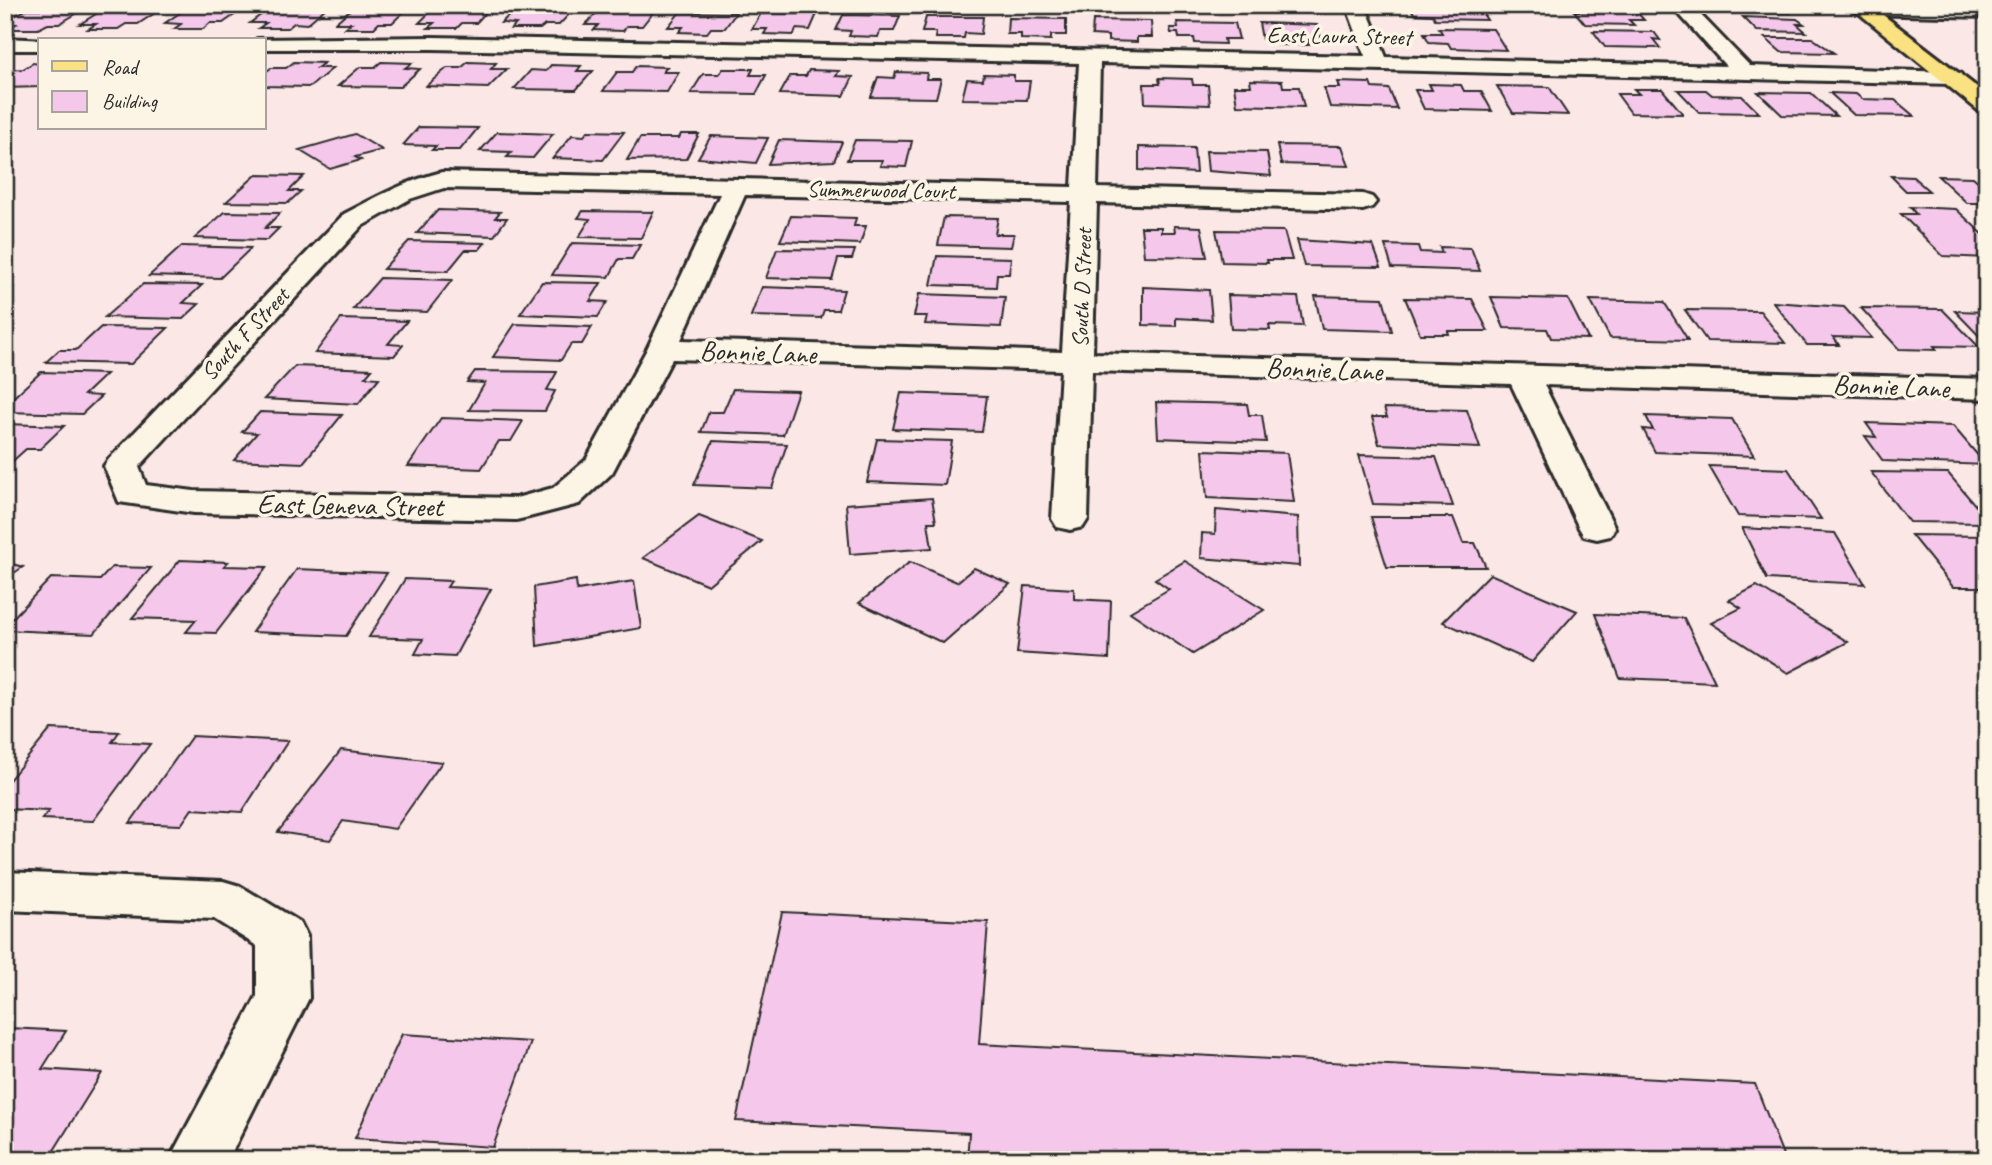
<svg xmlns="http://www.w3.org/2000/svg" width="1992" height="1165" viewBox="0 0 1992 1165" font-family="Caveat,sans-serif">
	<rect width="100%" height="100%" fill="#fae7e6"/>
	<filter id="ink" filterUnits="userSpaceOnUse"><feTurbulence type="fractalNoise" baseFrequency=".0143" numOctaves="2"/><feDisplacementMap in="SourceGraphic" scale="14" xChannelSelector="R" yChannelSelector="G"/><feConvolveMatrix kernelMatrix="1 2 1 2 8 2 1 2 1" color-interpolation-filters="sRGB"/></filter>
	<g filter="url(#ink)">
		<g fill="#f5c7ea" stroke="#2b2b2b" stroke-width="2">
			<polygon points="1477,5 1487,20 1435,19 1433,15 1414,14 1410,6"/>
			<polygon points="1741,5 1781,5 1790,13 1748,12"/>
			<polygon points="435,7 490,8 476,23 462,23 457,28 428,28 434,23 419,23"/>
			<polygon points="187,8 243,9 223,23 210,23 203,29 174,29 181,24 165,23"/>
			<polygon points="270,8 326,8 307,24 294,23 288,28 259,28 266,23 250,23"/>
			<polygon points="352,8 408,8 392,23 379,23 374,28 345,28 351,23 335,23"/>
			<polygon points="517,8 574,9 559,25 545,25 540,29 511,29 516,24 501,23"/>
			<polygon points="27,9 84,9 59,24 48,24 38,29 8,29 16,24 5,24 5,21"/>
			<polygon points="104,9 161,9 138,24 126,24 118,29 88,29 96,24 80,24"/>
			<polygon points="599,10 654,11 642,26 627,26 623,31 594,30 598,25 585,25"/>
			<polygon points="1574,11 1637,12 1644,20 1629,20 1634,25 1585,24"/>
			<polygon points="680,12 736,13 725,28 711,28 707,33 679,32 683,27 668,27"/>
			<polygon points="761,13 817,14 810,30 796,29 794,35 764,34 767,29 752,29"/>
			<polygon points="843,15 900,16 894,31 880,31 878,37 849,36 851,31 836,30"/>
			<polygon points="926,17 983,17 981,34 965,33 964,38 935,38 936,32 922,32"/>
			<polygon points="1743,17 1797,19 1804,24 1797,24 1806,32 1757,31"/>
			<polygon points="1008,18 1066,19 1066,35 1051,35 1051,40 1021,39 1021,34 1007,34"/>
			<polygon points="1093,20 1151,21 1152,37 1137,37 1137,42 1108,41 1108,36 1092,35"/>
			<polygon points="1177,22 1235,23 1239,39 1224,39 1225,44 1195,43 1194,38 1179,38 1178,33 1171,33 1170,28 1178,28"/>
			<polygon points="1259,23 1317,25 1322,41 1307,40 1309,45 1277,45 1276,40 1262,39"/>
			<polygon points="1439,28 1493,29 1506,50 1451,48 1448,43 1429,42 1424,33 1442,33"/>
			<polygon points="1593,31 1654,32 1660,40 1653,39 1660,48 1605,47"/>
			<polygon points="1765,38 1812,38 1834,53 1781,52"/>
			<polygon points="294,62 324,63 317,68 333,68 310,87 264,86 264,73 271,68 286,68"/>
			<polygon points="381,62 412,63 405,68 420,69 400,87 338,86 360,67 375,67"/>
			<polygon points="468,62 496,63 491,69 507,69 488,88 426,86 447,68 461,68"/>
			<polygon points="33,63 40,64 40,87 5,88 5,70 23,69"/>
			<polygon points="551,65 581,66 577,71 593,71 576,90 514,89 531,70 546,71"/>
			<polygon points="636,66 667,67 663,72 679,72 667,92 603,91 617,72 632,72"/>
			<polygon points="723,69 753,69 750,75 766,75 756,94 691,93 703,74 719,74"/>
			<polygon points="809,70 839,71 836,76 853,77 844,96 780,94 790,76 806,76"/>
			<polygon points="896,72 927,73 926,79 941,79 936,98 871,97 878,77 894,78"/>
			<polygon points="984,74 1014,75 1014,81 1030,81 1027,100 962,99 967,79 983,80"/>
			<polygon points="1159,78 1192,79 1193,85 1208,85 1210,105 1145,103 1144,84 1160,84"/>
			<polygon points="1250,80 1282,81 1283,87 1299,87 1304,107 1237,105 1234,86 1251,86"/>
			<polygon points="1338,82 1370,83 1372,88 1389,89 1397,109 1330,107 1324,88 1340,88"/>
			<polygon points="1429,84 1461,85 1464,91 1481,91 1492,111 1424,109 1415,90 1432,90"/>
			<polygon points="1497,86 1549,87 1568,115 1513,113"/>
			<polygon points="1634,89 1662,89 1683,114 1631,113 1617,94 1639,94"/>
			<polygon points="1678,90 1706,90 1712,95 1742,96 1759,113 1699,112"/>
			<polygon points="1758,92 1811,93 1836,116 1782,115"/>
			<polygon points="1830,93 1856,94 1862,99 1895,100 1914,116 1854,115"/>
			<polygon points="419,127 478,128 460,150 432,150 436,146 403,145"/>
			<polygon points="588,131 624,132 603,160 553,158 572,135 584,136"/>
			<polygon points="497,132 553,134 533,158 507,157 512,152 480,151"/>
			<polygon points="355,134 382,150 355,157 361,160 330,169 299,150"/>
			<polygon points="681,134 699,134 686,159 627,160 640,138 679,138"/>
			<polygon points="711,136 768,138 756,163 698,158"/>
			<polygon points="779,140 842,142 834,161 768,164"/>
			<polygon points="855,140 912,141 906,167 880,166 882,160 847,160"/>
			<polygon points="1277,145 1342,146 1349,166 1281,164"/>
			<polygon points="1139,147 1194,148 1196,173 1139,170"/>
			<polygon points="1206,151 1267,152 1271,176 1208,171"/>
			<polygon points="256,175 304,176 289,191 301,191 288,203 226,202"/>
			<polygon points="1891,176 1913,177 1929,191 1906,191"/>
			<polygon points="1938,176 1973,177 1987,189 1987,203 1967,203"/>
			<polygon points="1910,207 1956,209 1987,238 1987,258 1943,256 1901,214 1916,214"/>
			<polygon points="438,210 500,212 495,218 507,218 494,236 417,233"/>
			<polygon points="583,211 653,212 641,238 579,237 590,219 578,218"/>
			<polygon points="225,212 280,213 265,228 279,228 267,240 195,238"/>
			<polygon points="791,216 856,218 854,226 866,226 860,244 780,241"/>
			<polygon points="944,217 998,218 995,234 1014,234 1011,247 938,245"/>
			<polygon points="1174,226 1201,227 1207,257 1144,256 1141,227 1161,227 1161,232 1175,232"/>
			<polygon points="1216,230 1284,231 1292,260 1267,260 1268,263 1222,262"/>
			<polygon points="1297,240 1373,245 1381,267 1304,266"/>
			<polygon points="409,241 485,243 479,250 465,250 448,271 383,269"/>
			<polygon points="572,243 640,245 632,259 619,259 609,277 552,275"/>
			<polygon points="1385,245 1418,246 1420,252 1442,253 1440,247 1471,248 1480,271 1392,268"/>
			<polygon points="182,246 251,248 220,278 149,276"/>
			<polygon points="777,249 855,250 852,259 838,259 832,280 766,278"/>
			<polygon points="937,256 1011,258 1009,274 997,274 996,287 931,285"/>
			<polygon points="380,278 452,280 427,312 353,309"/>
			<polygon points="542,282 601,283 590,301 607,302 598,317 520,314"/>
			<polygon points="143,284 202,285 183,303 199,304 183,319 105,317"/>
			<polygon points="762,287 844,290 838,310 824,310 821,318 751,316"/>
			<polygon points="1143,287 1209,290 1212,320 1176,318 1176,326 1143,325"/>
			<polygon points="919,294 1005,297 1001,327 925,324 927,316 914,316"/>
			<polygon points="1228,295 1298,297 1303,326 1269,325 1270,330 1231,329"/>
			<polygon points="1315,296 1383,298 1392,331 1322,329"/>
			<polygon points="1491,297 1568,299 1588,339 1551,338 1547,329 1504,328"/>
			<polygon points="1405,298 1472,299 1488,331 1448,331 1449,334 1420,334"/>
			<polygon points="1590,300 1664,302 1688,340 1610,338"/>
			<polygon points="1773,302 1844,307 1872,338 1833,337 1839,345 1807,345"/>
			<polygon points="1861,308 1942,309 1979,347 1934,346 1937,350 1899,349"/>
			<polygon points="1685,310 1760,311 1785,343 1707,341"/>
			<polygon points="1955,311 1987,312 1987,344"/>
			<polygon points="341,319 407,321 388,344 403,345 394,356 315,353"/>
			<polygon points="515,324 592,327 582,344 571,344 561,360 493,357"/>
			<polygon points="101,327 168,328 131,364 46,362 59,350 76,350"/>
			<polygon points="295,366 372,369 365,377 379,378 358,404 264,399"/>
			<polygon points="475,371 557,372 547,390 555,391 545,411 469,410 485,383 467,382"/>
			<polygon points="41,372 106,374 84,395 101,396 82,414 5,412 5,405"/>
			<polygon points="733,389 798,391 783,435 701,432 709,412 723,412"/>
			<polygon points="901,393 987,396 982,432 893,429"/>
			<polygon points="1156,402 1247,404 1249,415 1262,415 1266,442 1158,438"/>
			<polygon points="1384,408 1467,410 1480,448 1379,444 1372,417 1387,417"/>
			<polygon points="260,412 342,415 303,463 234,460 257,433 242,432"/>
			<polygon points="1646,416 1732,419 1754,456 1655,452 1643,429 1653,430"/>
			<polygon points="441,418 523,421 511,441 499,441 481,469 408,466"/>
			<polygon points="1866,423 1953,426 1986,465 1883,461 1865,436 1876,437"/>
			<polygon points="5,424 64,426 40,449 26,449 5,468"/>
			<polygon points="877,439 952,441 945,485 867,482"/>
			<polygon points="713,441 787,444 772,488 694,485"/>
			<polygon points="1203,450 1287,453 1294,502 1207,498"/>
			<polygon points="1359,455 1436,457 1453,506 1373,504"/>
			<polygon points="1709,466 1788,469 1821,519 1738,516"/>
			<polygon points="1871,472 1948,473 1987,519 1987,523 1909,522"/>
			<polygon points="932,498 936,522 928,522 932,548 850,554 846,504"/>
			<polygon points="1216,510 1298,517 1299,566 1201,558 1202,533 1215,534"/>
			<polygon points="699,516 762,541 708,585 643,558"/>
			<polygon points="1371,517 1453,517 1463,543 1475,543 1486,567 1387,567"/>
			<polygon points="1742,528 1835,533 1865,584 1767,579"/>
			<polygon points="1911,535 1987,536 1987,587 1953,587"/>
			<polygon points="180,560 228,562 224,566 267,567 216,633 186,632 196,620 132,618"/>
			<polygon points="1185,561 1264,610 1193,654 1130,612 1169,589 1155,579"/>
			<polygon points="5,562 23,567 5,579"/>
			<polygon points="910,562 957,582 974,568 1010,584 943,643 859,603"/>
			<polygon points="112,567 151,568 94,634 5,630 5,626 51,578 100,580"/>
			<polygon points="297,569 387,573 346,636 252,632"/>
			<polygon points="1490,574 1577,611 1532,662 1443,622"/>
			<polygon points="405,579 451,581 447,587 491,589 455,656 415,654 423,639 369,637"/>
			<polygon points="576,580 577,590 634,581 641,628 537,646 534,587"/>
			<polygon points="1025,586 1074,589 1074,599 1111,601 1109,659 1017,653"/>
			<polygon points="1757,586 1848,642 1788,673 1711,623 1741,608 1729,600"/>
			<polygon points="1595,614 1684,618 1715,682 1620,678"/>
			<polygon points="51,729 119,732 112,742 150,744 93,821 42,819 49,811 5,809 5,785"/>
			<polygon points="192,736 288,741 242,812 192,809 181,825 130,823"/>
			<polygon points="341,750 442,762 395,829 343,821 330,840 278,832"/>
			<polygon points="782,912 988,922 979,1044 1755,1084 1785,1160 967,1160 969,1133 736,1121"/>
			<polygon points="9,1028 66,1031 42,1069 102,1073 48,1160 5,1160 5,1033"/>
			<polygon points="402,1034 531,1042 493,1147 355,1138"/>
		</g>
		<g fill="none" stroke-linecap="round" stroke-linejoin="round">
			<g stroke="#2b2b2b" stroke-width="6">
				<g id="minor">
					<path d="M1346,5h19l21,52 340,9 -55,-61h20l59,61 202,6 8,1 3,5 -3,5 -8,1 -852,-21 -3,125 266,6 9,3 4,5 -4,5 -9,3 -266,-7 -4,150 894,26v20l-443,-14 71,143 -5,8 -13,3 -13,-3 -5,-8 -68,-144 -419,-13 -4,148 -5,8 -13,3 -13,-3 -5,-8 9,-149 -389,-11 -60,114 -33,31 -50,13 -13,3 -322,-7 -75,-11 -15,-36 5,-7 235,-245c32,-17 62,-33 98,-42l630,15 7,-124 -646,-14h-169v-9l-7,-1 176,-2 932,19zM444,188l276,6 -73,155 -61,111 -33,28 -37,10 -322,-7 -48,-6 -7,-18 223,-241 48,-27zM745,195l326,7 -9,150 -381,-12z"/>
					<polygon points="1854,5 1987,5 1987,17 1862,14 1855,12 1852,8"/>
					<polygon points="5,38 48,40 40,40 40,50 5,50"/>
					<polygon points="5,872 223,881 240,886 300,922 307,936 309,998 228,1160 169,1160 257,996 257,946 214,919 5,910"/>
				</g>
			</g>
			<g stroke="#2b2b2b" stroke-width="6">
				<polygon id="major" points="1849,5 1870,5 1987,95 1987,113 1979,111"/>
			</g>
			<use href="#minor" fill="#fcf5e5" fill-rule="evenodd"/>
			<use href="#major" fill="#fae181" fill-rule="evenodd"/>
		</g>
	</g>
	<g text-anchor="middle" dominant-baseline="central" stroke-width="7" stroke-linejoin="round" paint-order="stroke">
		<g font-size="23" fill="#2b2b2b" stroke="#fcf5e5">
			<text transform="translate(1339 36) rotate(1)">East Laura Street</text>
			<text transform="translate(881 190) rotate(1)">Summerwood Court</text>
			<text transform="translate(1082 288) rotate(-88)">South D Street</text>
			<text transform="translate(245 334) rotate(-47)">South F Street</text>
		</g>
		<g font-size="28" fill="#2b2b2b" stroke="#fcf5e5">
			<text transform="translate(758 352) rotate(2)">Bonnie Lane</text>
			<text transform="translate(1324 369) rotate(2)">Bonnie Lane</text>
			<text transform="translate(1891 386) rotate(2)">Bonnie Lane</text>
			<text transform="translate(350 505) rotate(1)">East Geneva Street</text>
		</g>
	</g>
	<rect width="1992" height="1165" fill="none" stroke="#fcf5e5" stroke-width="28"/>
	<rect x="14" y="14" width="1964" height="1137" fill="none" stroke="#2b2b2b" stroke-width="2.5" filter="url(#ink)"/>
	<rect x="38" y="38" width="228" height="91" fill="#fcf5e5" stroke="#a8a49b" stroke-width="2"/>
	<rect x="52" y="61" width="35" height="10" fill="#fae181" stroke="#a8a49b" stroke-width="2"/>
	<text x="102" y="74" font-size="21" fill="#2b2b2b">Road</text>
	<rect x="52" y="91" width="35" height="21" fill="#f5c7ea" stroke="#a8a49b" stroke-width="2"/>
	<text x="102" y="108" font-size="21" fill="#2b2b2b">Building</text>
</svg>
